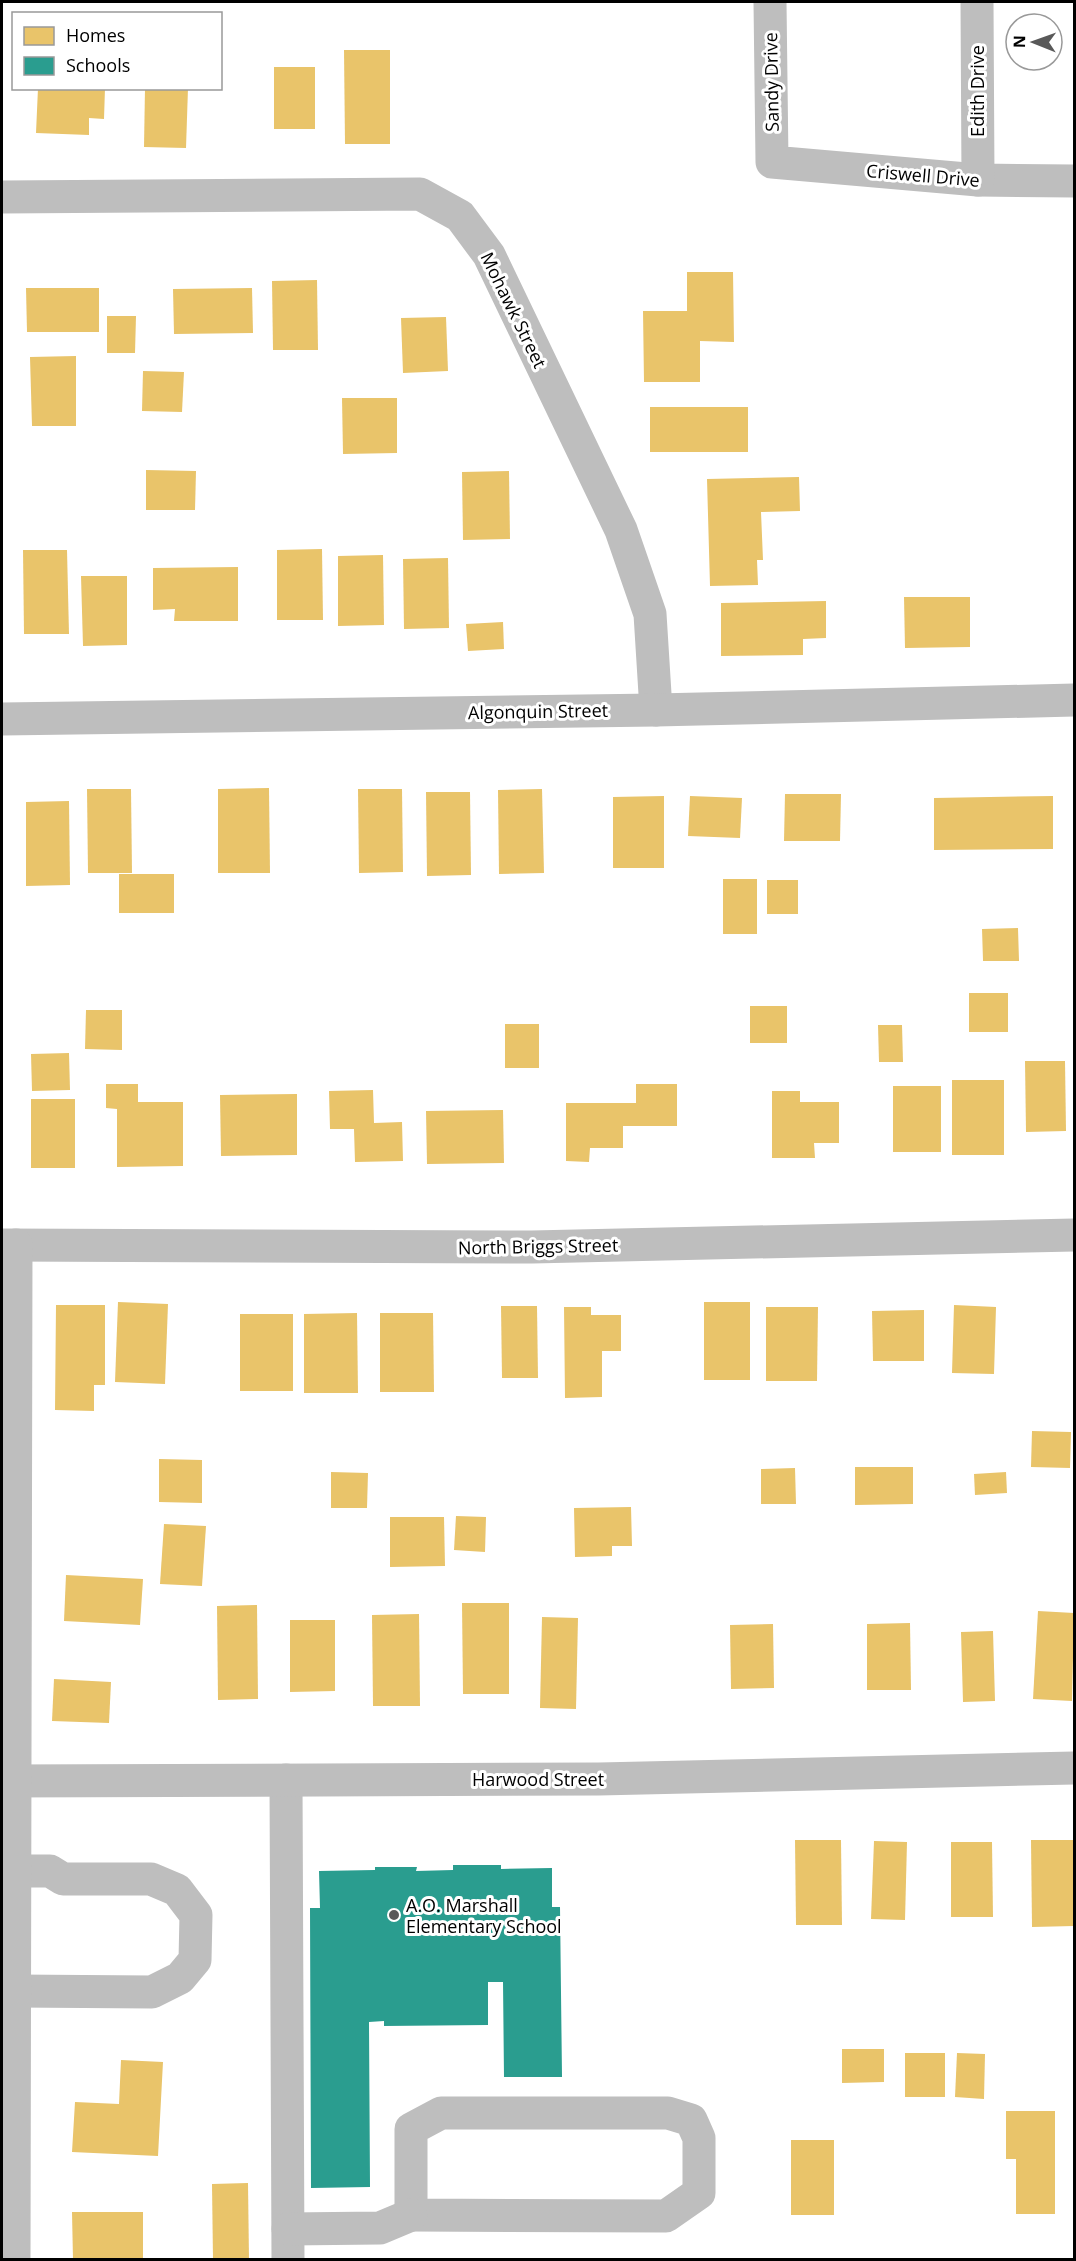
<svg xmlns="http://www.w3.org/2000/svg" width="1076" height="2261" viewBox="0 0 1076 2261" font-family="'Open Sans',sans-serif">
	<rect width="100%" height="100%" fill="#fff"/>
	<g fill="#e9c46a">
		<polygon points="344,50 390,50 390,144 345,144"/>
		<rect x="274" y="67" width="41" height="62"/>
		<polygon points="38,88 105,88 104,119 89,118 89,135 36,133"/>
		<polygon points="145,88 188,88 186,148 144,147"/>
		<polygon points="687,272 733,272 734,342 700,341 700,382 644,382 643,311 687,311"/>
		<polygon points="317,280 318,350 273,350 272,281"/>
		<polygon points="26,288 99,288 99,332 27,332"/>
		<polygon points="252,288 253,333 174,334 173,289"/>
		<polygon points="107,316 136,316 135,353 107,353"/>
		<polygon points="446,317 448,371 403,373 401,318"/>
		<polygon points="76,356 76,426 32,426 30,357"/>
		<polygon points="143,371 184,372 182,412 142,411"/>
		<polygon points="342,398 397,398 397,453 343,454"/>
		<rect x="650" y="407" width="98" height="45"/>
		<polygon points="146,470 196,471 195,510 146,510"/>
		<polygon points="509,471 510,539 463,540 462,472"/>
		<polygon points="799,477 800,511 761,512 763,560 757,560 758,585 710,586 707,479"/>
		<polygon points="322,549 323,620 277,620 277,550"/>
		<polygon points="23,550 67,550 69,634 24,634"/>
		<polygon points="383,555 384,625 338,626 338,556"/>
		<polygon points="448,558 449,628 404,629 403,559"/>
		<polygon points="238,567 238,621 174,621 175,609 153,610 153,568"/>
		<polygon points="81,576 127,576 127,645 83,646"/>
		<polygon points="904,597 970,597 970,647 905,648"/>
		<polygon points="826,601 826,638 803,639 803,655 721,656 721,603"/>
		<polygon points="503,622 504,649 468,651 466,624"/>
		<polygon points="269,788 270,873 218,873 218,789"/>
		<polygon points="87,789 131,789 132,873 88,873"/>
		<polygon points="358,789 402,789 403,872 359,873"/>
		<polygon points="542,789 544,873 499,874 498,790"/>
		<polygon points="426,792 470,792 471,875 427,876"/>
		<polygon points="785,794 841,794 840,841 784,841"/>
		<polygon points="664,796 664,868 613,868 613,797"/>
		<polygon points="690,796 742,798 740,838 688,836"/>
		<polygon points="1053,796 1053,849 934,850 934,798"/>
		<polygon points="69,801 70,885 26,886 26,802"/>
		<rect x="119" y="874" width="55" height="39"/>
		<rect x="723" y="879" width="34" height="55"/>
		<rect x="767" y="880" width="31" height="34"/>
		<polygon points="1018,928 1019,961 983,961 982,929"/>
		<rect x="969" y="993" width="39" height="39"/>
		<rect x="750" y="1006" width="37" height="37"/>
		<polygon points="86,1010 122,1010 122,1050 85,1049"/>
		<rect x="505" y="1024" width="34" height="44"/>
		<polygon points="878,1025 902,1025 903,1062 879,1062"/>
		<polygon points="69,1053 70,1090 32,1091 31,1054"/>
		<polygon points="1025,1061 1065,1061 1066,1131 1026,1132"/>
		<rect x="952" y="1080" width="52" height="75"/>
		<polygon points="106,1084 138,1084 138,1102 183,1102 183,1166 117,1167 117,1109 106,1108"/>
		<polygon points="636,1084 677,1084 677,1126 623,1126 623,1148 590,1148 589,1162 566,1161 566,1103 636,1103"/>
		<rect x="893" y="1086" width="48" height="66"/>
		<polygon points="373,1090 374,1123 402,1122 403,1161 355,1162 354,1129 330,1129 329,1091"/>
		<polygon points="772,1091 800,1091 800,1102 839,1102 839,1143 814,1143 815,1158 772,1158"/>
		<polygon points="297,1094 297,1155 221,1156 220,1095"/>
		<rect x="31" y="1099" width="44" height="69"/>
		<polygon points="503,1110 504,1163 427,1164 426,1111"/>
		<polygon points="118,1302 168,1304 165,1384 115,1382"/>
		<rect x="704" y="1302" width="46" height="78"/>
		<polygon points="56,1305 105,1305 105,1385 94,1385 94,1411 55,1410"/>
		<polygon points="954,1305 996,1307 994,1374 952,1373"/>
		<polygon points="501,1306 537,1306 538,1378 502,1378"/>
		<polygon points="564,1307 591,1307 591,1315 621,1315 621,1351 602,1351 602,1397 565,1398"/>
		<polygon points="766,1307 818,1307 817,1381 766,1381"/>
		<polygon points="924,1310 924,1361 873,1361 872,1311"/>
		<polygon points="357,1313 358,1393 304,1393 304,1314"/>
		<polygon points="380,1313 433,1313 434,1392 380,1392"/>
		<rect x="240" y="1314" width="53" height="77"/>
		<polygon points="1032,1431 1071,1432 1070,1468 1031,1467"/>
		<polygon points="159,1459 202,1460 202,1503 159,1502"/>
		<polygon points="855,1467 913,1467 913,1504 855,1505"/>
		<polygon points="795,1468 796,1504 761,1504 761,1469"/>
		<polygon points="331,1472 368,1473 367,1508 331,1508"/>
		<polygon points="1006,1472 1007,1493 975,1495 974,1474"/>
		<polygon points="631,1507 632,1546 612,1546 612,1556 575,1557 574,1508"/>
		<polygon points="456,1516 486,1517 485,1552 454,1550"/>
		<polygon points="390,1517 444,1517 445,1566 390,1567"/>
		<polygon points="164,1524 206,1526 202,1586 160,1584"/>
		<polygon points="66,1575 143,1579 140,1625 64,1621"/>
		<polygon points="462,1603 509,1603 509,1694 463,1694"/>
		<polygon points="257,1605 258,1699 218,1700 217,1606"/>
		<polygon points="1038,1611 1074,1613 1072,1701 1033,1699"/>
		<polygon points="419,1614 420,1706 373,1706 372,1615"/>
		<polygon points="542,1617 578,1618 576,1709 540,1708"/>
		<polygon points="290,1620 335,1620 335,1691 290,1692"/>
		<polygon points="910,1623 911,1690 867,1690 867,1624"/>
		<polygon points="773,1624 774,1688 731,1689 730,1625"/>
		<polygon points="993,1631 995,1701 963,1702 961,1632"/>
		<polygon points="54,1679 111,1682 109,1723 52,1721"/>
		<polygon points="795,1840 841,1840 842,1925 796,1925"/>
		<polygon points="1031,1840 1074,1840 1074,1926 1032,1927"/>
		<polygon points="874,1841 907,1842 905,1920 871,1919"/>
		<polygon points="951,1842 992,1842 993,1917 951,1917"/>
		<polygon points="842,2049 884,2049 884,2082 842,2083"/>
		<rect x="905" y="2053" width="40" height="44"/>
		<polygon points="957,2053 985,2054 984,2099 955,2097"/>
		<polygon points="121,2060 163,2062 158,2156 72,2152 75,2102 119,2104"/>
		<polygon points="1006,2111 1055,2111 1055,2214 1016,2214 1016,2159 1006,2159"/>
		<rect x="791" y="2140" width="43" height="75"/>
		<polygon points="248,2183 249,2260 213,2260 212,2184"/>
		<polygon points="72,2212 143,2212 143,2260 73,2260"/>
	</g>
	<polygon fill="#2a9d8f" points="453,1865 501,1865 501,1869 552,1868 552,1907 560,1907 562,2077 504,2077 503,1982 488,1982 488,2025 384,2026 384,2021 369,2022 370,2187 311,2188 310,1908 320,1908 319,1871 375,1870 375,1867 417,1867 416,1871 453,1870"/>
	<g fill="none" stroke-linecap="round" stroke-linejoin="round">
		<g stroke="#bebebe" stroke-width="33">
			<polyline points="770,2 772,162 978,180 1074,181"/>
			<polyline points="977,2 978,180"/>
			<polyline points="2,197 420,194 460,216 489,255 621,530 650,614 656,710"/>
			<polyline points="2,719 656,710 1074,700"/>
			<polyline points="2,1245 532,1247 1074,1235"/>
			<polyline points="286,1780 288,2260"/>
			<polyline points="2,1781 599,1779 1074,1768"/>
			<polyline points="15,1991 152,1992 180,1978 195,1960 196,1915 177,1890 151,1879 63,1879 50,1871 15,1871"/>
			<polygon points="441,2113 668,2113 691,2120 699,2138 699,2193 666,2216 411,2215 411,2129"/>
			<polyline points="288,2229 380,2228 411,2215"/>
			<polyline points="14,2260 16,1245"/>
		</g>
	</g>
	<circle fill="#595959" stroke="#fff" stroke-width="2" cx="394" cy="1915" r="6"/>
	<g text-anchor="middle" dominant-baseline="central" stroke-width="6" stroke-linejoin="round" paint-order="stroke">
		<g font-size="18" fill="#000" stroke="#fff">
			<text transform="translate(771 82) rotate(-91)">Sandy Drive</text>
			<text transform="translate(977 91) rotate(-90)">Edith Drive</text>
			<text transform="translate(923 175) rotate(5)">Criswell Drive</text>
			<text transform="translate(514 310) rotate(64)">Mohawk Street</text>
			<text transform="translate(538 711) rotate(-1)">Algonquin Street</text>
			<text transform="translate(538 1246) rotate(-1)">North Briggs Street</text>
			<text x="538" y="1779">Harwood Street</text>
		</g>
		<g font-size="18" fill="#000" stroke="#fff" text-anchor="start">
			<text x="406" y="1905">A.O. Marshall<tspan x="406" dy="21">Elementary School</tspan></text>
		</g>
	</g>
	<rect width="1076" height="2261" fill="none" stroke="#000000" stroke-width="6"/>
	<rect x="12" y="12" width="210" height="78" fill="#ffffff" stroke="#999999" stroke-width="1.5"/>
	<rect x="24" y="27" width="30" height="18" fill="#e9c46a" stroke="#999999" stroke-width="1.5"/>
	<text x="66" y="42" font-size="18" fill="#000000">Homes</text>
	<rect x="24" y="57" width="30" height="18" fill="#2a9d8f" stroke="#999999" stroke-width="1.5"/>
	<text x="66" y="72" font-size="18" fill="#000000">Schools</text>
	<g transform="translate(1034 42) rotate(271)"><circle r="28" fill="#ffffff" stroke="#999999" stroke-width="1.5"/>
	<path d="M0-4.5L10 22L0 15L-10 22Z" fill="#595959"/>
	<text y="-9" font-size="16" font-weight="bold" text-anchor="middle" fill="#000000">N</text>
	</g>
</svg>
